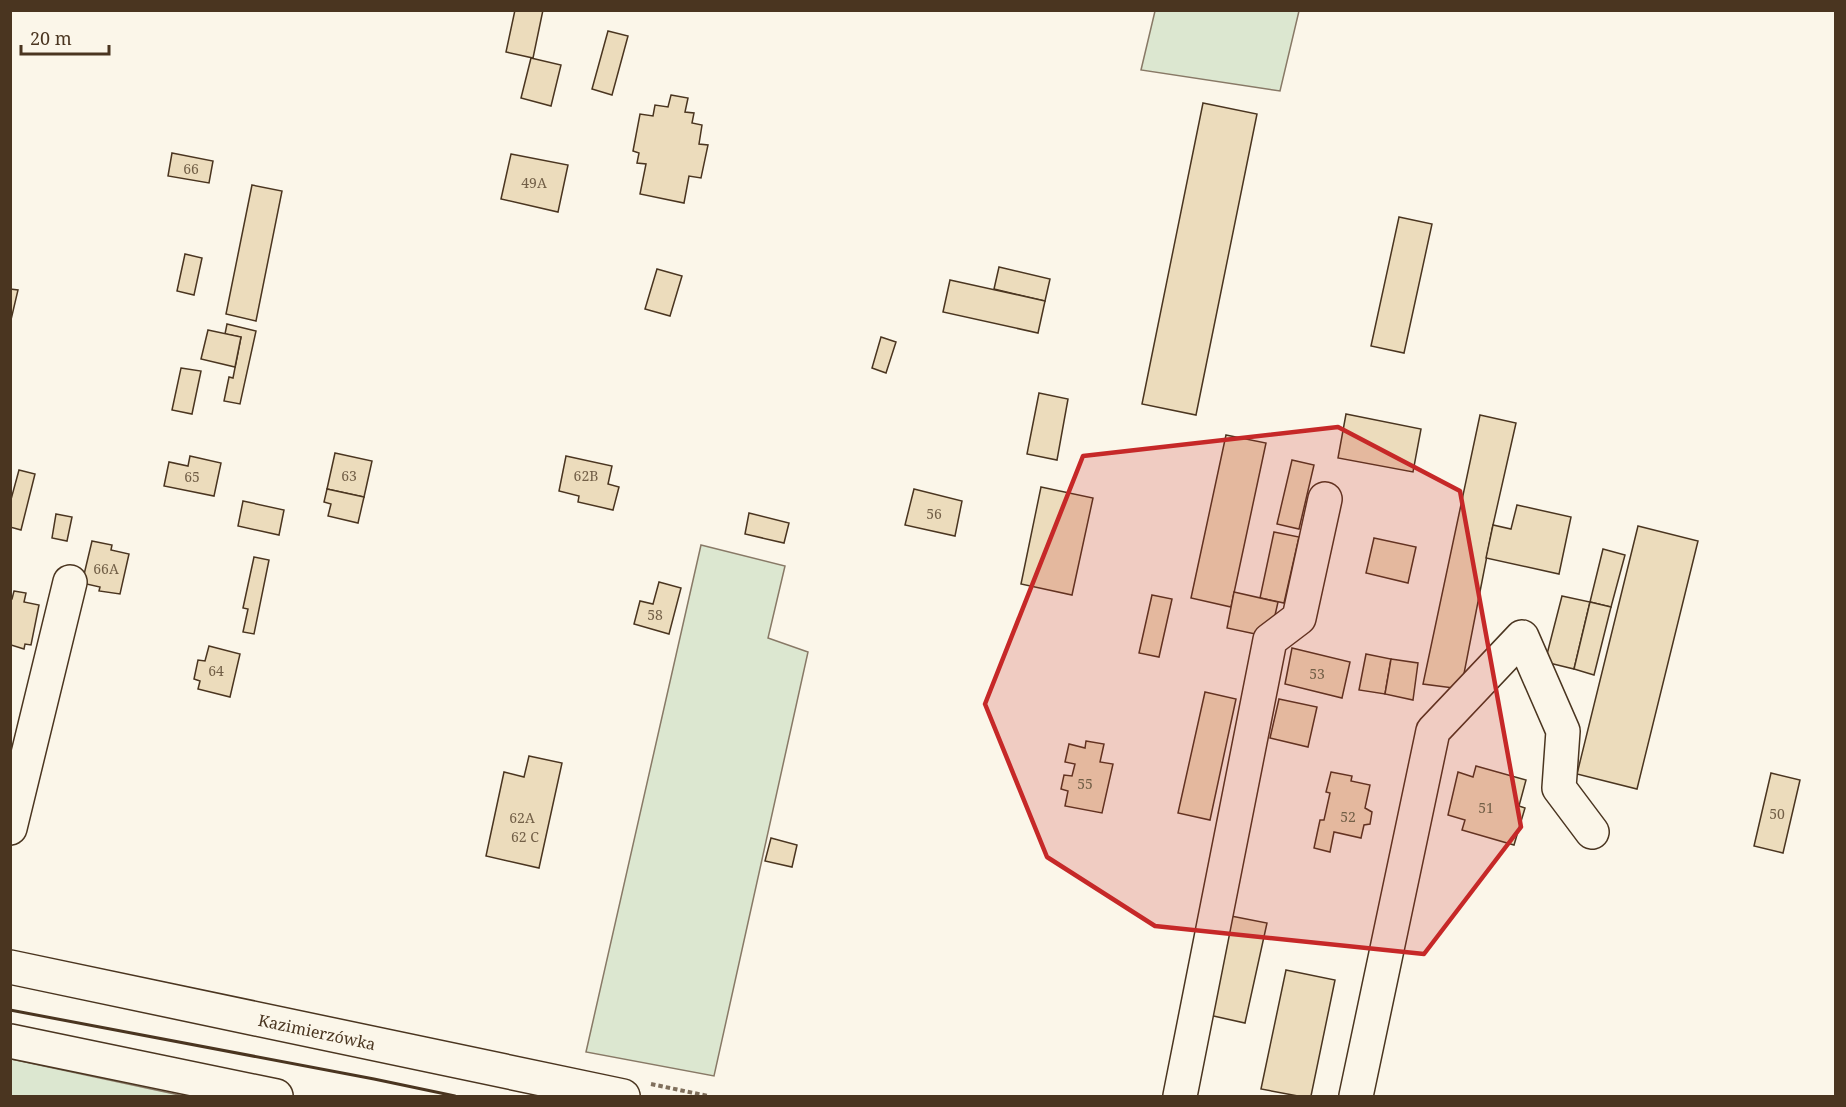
<svg xmlns="http://www.w3.org/2000/svg" width="1846" height="1107" viewBox="0 0 1846 1107" font-family="'Noto Serif',serif">
	<rect width="100%" height="100%" fill="#fbf6e9"/>
	<g fill="#dce7d0" stroke="#887966" stroke-width="1.5">
		<polygon points="1155,11 1299,11 1280,91 1141,70"/>
		<polygon points="701,545 785,566 768,638 808,652 714,1076 586,1052"/>
		<polygon points="10,1059 11,1059 184,1096 11,1096"/>
	</g>
	<g fill="#ecdcbc" stroke="#4a3520" stroke-width="1.5">
		<polygon points="515,10 543,10 533,58 506,52"/>
		<polygon points="608,31 628,36 612,95 592,89"/>
		<polygon points="531,58 561,65 551,106 521,98"/>
		<polygon points="671,95 688,98 685,112 694,113 692,123 702,125 699,144 708,145 701,178 689,176 684,203 640,194 646,164 637,163 639,153 633,151 640,114 653,116 655,105 668,107"/>
		<polygon points="1203,103 1257,114 1196,415 1142,404"/>
		<polygon points="172,153 213,161 209,183 168,176"/>
		<polygon points="511,154 568,165 558,212 501,199"/>
		<polygon points="252,185 282,191 256,321 226,314"/>
		<polygon points="1399,217 1432,224 1404,353 1371,346"/>
		<polygon points="185,254 202,258 194,295 177,291"/>
		<polygon points="999,267 1050,279 1045,301 994,289"/>
		<polygon points="657,269 682,276 670,316 645,309"/>
		<polygon points="950,280 1045,301 1038,333 943,312"/>
		<polygon points="10,289 18,290 10,324"/>
		<polygon points="227,324 256,331 240,404 224,401 229,377 233,378 241,337 225,334"/>
		<polygon points="208,330 241,337 235,367 201,359"/>
		<polygon points="881,337 896,342 886,373 872,368"/>
		<polygon points="181,368 201,371 192,414 172,410"/>
		<polygon points="1039,393 1068,399 1057,460 1027,454"/>
		<polygon points="1346,414 1421,429 1413,472 1338,458"/>
		<polygon points="1480,415 1516,423 1493,525 1461,689 1423,684"/>
		<polygon points="1226,435 1266,443 1231,607 1191,598"/>
		<polygon points="335,453 372,461 364,497 327,489"/>
		<polygon points="190,456 221,463 214,496 164,486 169,462 188,466"/>
		<polygon points="566,456 612,466 608,484 619,487 613,510 578,502 579,496 559,491"/>
		<polygon points="1292,460 1314,465 1299,529 1277,524"/>
		<polygon points="19,470 35,474 21,530 10,527 10,503"/>
		<polygon points="1041,487 1093,498 1072,595 1021,584"/>
		<polygon points="327,489 364,497 358,523 328,516 331,504 324,502"/>
		<polygon points="914,489 962,501 955,536 905,525"/>
		<polygon points="243,501 284,510 279,535 238,526"/>
		<polygon points="1517,505 1571,517 1559,574 1486,558 1493,525 1511,529"/>
		<polygon points="749,513 789,523 784,543 745,534"/>
		<polygon points="56,514 72,517 67,541 52,538"/>
		<polygon points="1638,526 1698,541 1637,789 1577,774"/>
		<polygon points="1274,532 1299,537 1284,603 1260,598"/>
		<polygon points="1374,538 1416,547 1408,583 1366,573"/>
		<polygon points="92,541 112,545 111,550 129,554 120,594 99,591 100,587 82,583"/>
		<polygon points="1603,549 1625,555 1611,607 1590,602"/>
		<polygon points="254,557 269,560 254,634 243,632 248,609 243,608"/>
		<polygon points="659,582 681,588 669,634 634,624 640,601 653,604"/>
		<polygon points="14,591 26,593 24,602 39,605 31,645 25,644 24,649 11,645 10,599 12,599"/>
		<polygon points="1234,592 1278,602 1271,633 1260,635 1227,628"/>
		<polygon points="1152,595 1172,599 1159,657 1139,653"/>
		<polygon points="1562,596 1590,602 1574,669 1545,662"/>
		<polygon points="1590,602 1611,607 1594,675 1574,669"/>
		<polygon points="209,646 240,654 230,697 198,689 200,681 194,679 198,660 205,661"/>
		<polygon points="1292,648 1350,662 1342,698 1285,684"/>
		<polygon points="1366,654 1391,659 1385,694 1359,690"/>
		<polygon points="1391,659 1418,663 1413,700 1385,694"/>
		<polygon points="1205,692 1236,699 1210,820 1178,813"/>
		<polygon points="1279,699 1317,707 1308,747 1270,738"/>
		<polygon points="1086,741 1104,744 1100,762 1113,764 1102,813 1065,806 1068,791 1061,789 1064,775 1072,776 1075,764 1065,762 1069,744 1085,748"/>
		<polygon points="529,756 562,763 539,868 486,856 504,772 524,777"/>
		<polygon points="1476,766 1526,780 1519,806 1525,808 1514,845 1462,830 1465,820 1448,815 1458,772 1473,777"/>
		<polygon points="1331,772 1352,776 1351,781 1370,785 1365,808 1372,812 1370,824 1364,825 1361,838 1334,832 1330,852 1314,848 1320,820 1324,820 1330,793 1326,792"/>
		<polygon points="1771,773 1800,780 1783,853 1754,846"/>
		<polygon points="771,838 797,845 792,867 765,861"/>
		<polygon points="1231,916 1267,923 1245,1023 1209,1015"/>
		<polygon points="1286,970 1335,980 1311,1096 1298,1096 1261,1089"/>
	</g>
	<g fill="none" stroke-linecap="round" stroke-linejoin="round">
		<g stroke="#4a3520" stroke-width="36">
			<g id="minor">
				<polyline points="10,828 70,582"/>
				<polyline points="10,967 623,1096"/>
				<polyline points="1180,1096 1270,640 1299,618 1325,499"/>
				<polyline points="1356,1096 1433,731 1522,637 1563,731 1559,788 1592,832"/>
			</g>
		</g>
		<g stroke="#4a3520" stroke-width="36">
			<polyline id="highway" points="10,1041 276,1096"/>
		</g>
		<polyline stroke="#7f6f5c" stroke-width="4" stroke-dasharray="4.5 3" stroke-linecap="butt" points="651,1084 708,1096"/>
		<use href="#minor" stroke="#fbf6e9" stroke-width="33"/>
		<use href="#highway" stroke="#fbf6e9" stroke-width="33"/>
		<polyline stroke="#4a3520" stroke-width="3" points="10,1010 374,1079 455,1096"/>
	</g>
	<path fill="#c62828" fill-opacity="0.2" stroke="#c62828" stroke-width="4.5" stroke-linejoin="round" d="M1338,427l122,64 61,336 -97,127 -269,-28 -108,-69 -62,-153 98,-248z"/>
	<g text-anchor="middle" dominant-baseline="central" stroke-width="4.5" stroke-linejoin="round" paint-order="stroke">
		<g font-size="14" fill="#725f47">
			<text x="191" y="168">66</text>
			<text x="534" y="182">49A</text>
			<text x="349" y="475">63</text>
			<text x="586" y="475">62B</text>
			<text x="192" y="476">65</text>
			<text x="934" y="513">56</text>
			<text x="106" y="568">66A</text>
			<text x="655" y="614">58</text>
			<text x="216" y="670">64</text>
			<text x="1317" y="673">53</text>
			<text x="1085" y="783">55</text>
			<text x="1486" y="807">51</text>
			<text x="1777" y="813">50</text>
			<text x="1348" y="816">52</text>
			<text x="522" y="817">62A</text>
			<text x="525" y="836">62 C</text>
		</g>
		<g font-size="16" fill="#4a3520" stroke="#fbf6e9">
			<text transform="translate(317 1032) rotate(12)">Kazimierzówka</text>
		</g>
	</g>
	<rect width="1846" height="1107" fill="none" stroke="#4a3520" stroke-width="24"/>
	<path d="M21 45v9h88v-9" fill="none" stroke="#4a3520" stroke-width="3"/>
	<text x="30" y="45" font-size="18" fill="#4a3520" stroke="#fbf6e9" stroke-width="4.5" paint-order="stroke">20 m</text>
</svg>
